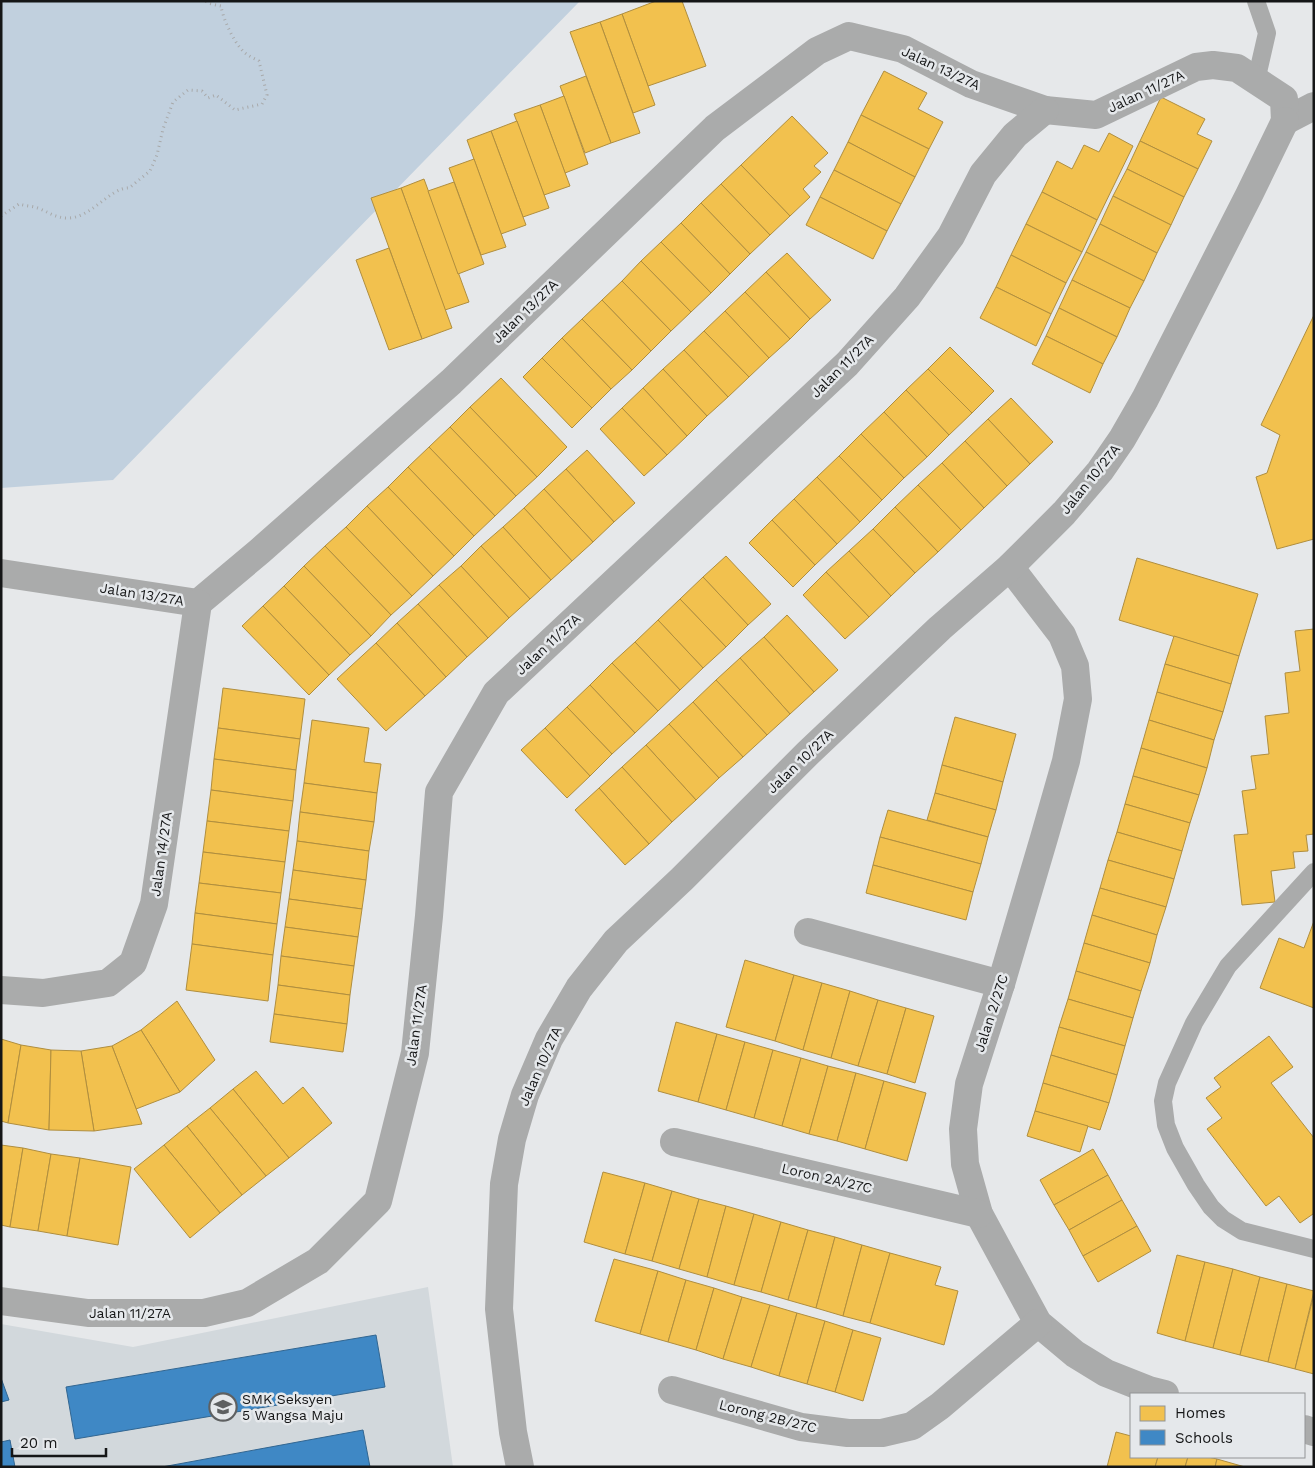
<svg xmlns="http://www.w3.org/2000/svg" width="1315" height="1468" viewBox="0 0 1315 1468" font-family="'Work Sans',sans-serif">
	<rect width="100%" height="100%" fill="#e6e8ea"/>
	<polygon fill="#d2d8dc" points="428,1287 453,1467 1,1467 1,1324 133,1347"/>
	<polygon fill="#c1d0de" points="1,1 584,1 579,2 113,480 1,488"/>
	<g fill="#f2c14e" stroke="#b08e3e">
		<polygon points="656,1 682,1 706,66 648,86 622,14"/>
		<polygon points="622,14 655,105 633,113 600,22"/>
		<polygon points="600,22 640,133 611,143 570,32"/>
		<polygon points="884,71 927,93 918,109 943,122 929,149 861,115"/>
		<polygon points="586,76 611,143 585,153 560,86"/>
		<polygon points="564,96 588,164 565,173 540,105"/>
		<polygon points="1161,97 1205,119 1197,134 1212,141 1198,169 1140,141"/>
		<polygon points="540,105 570,186 544,195 514,114"/>
		<polygon points="861,115 929,149 915,177 848,142"/>
		<polygon points="792,116 828,153 814,166 821,172 803,189 810,197 790,216 741,165"/>
		<polygon points="517,121 549,208 523,217 491,131"/>
		<polygon points="491,131 526,225 501,234 467,140"/>
		<polygon points="1109,133 1133,146 1097,220 1042,192 1057,161 1072,169 1084,145 1099,152"/>
		<polygon points="1140,141 1198,169 1184,197 1127,169"/>
		<polygon points="848,142 915,177 901,204 834,170"/>
		<polygon points="474,159 506,247 481,255 449,168"/>
		<polygon points="741,165 790,216 770,235 721,184"/>
		<polygon points="1127,169 1184,197 1171,225 1113,196"/>
		<polygon points="834,170 901,204 887,231 820,197"/>
		<polygon points="424,179 469,302 445,310 401,188"/>
		<polygon points="454,182 484,264 458,274 428,191"/>
		<polygon points="721,184 770,235 750,254 701,203"/>
		<polygon points="401,188 452,328 422,339 371,198"/>
		<polygon points="1042,192 1097,220 1082,252 1026,224"/>
		<polygon points="1113,196 1171,225 1157,253 1100,224"/>
		<polygon points="820,197 887,231 873,259 806,225"/>
		<polygon points="701,203 750,254 730,274 681,223"/>
		<polygon points="681,223 730,274 711,293 661,242"/>
		<polygon points="1026,224 1082,252 1066,283 1011,255"/>
		<polygon points="1100,224 1157,253 1144,281 1086,252"/>
		<polygon points="661,242 711,293 691,312 641,261"/>
		<polygon points="389,248 422,339 389,350 356,260"/>
		<polygon points="1086,252 1144,281 1130,308 1072,280"/>
		<polygon points="787,253 831,300 810,319 766,272"/>
		<polygon points="1011,255 1066,283 1051,314 996,287"/>
		<polygon points="641,261 691,312 671,331 622,281"/>
		<polygon points="766,272 810,319 790,339 745,292"/>
		<polygon points="1072,280 1130,308 1117,337 1059,308"/>
		<polygon points="622,281 671,331 651,351 602,300"/>
		<polygon points="996,287 1051,314 1036,346 980,318"/>
		<polygon points="745,292 790,339 769,358 725,311"/>
		<polygon points="602,300 651,351 632,370 582,319"/>
		<polygon points="1059,308 1117,337 1103,364 1046,336"/>
		<polygon points="725,311 769,358 749,377 704,331"/>
		<polygon points="1314,315 1314,539 1277,549 1256,477 1267,473 1280,435 1261,425"/>
		<polygon points="582,319 632,370 611,389 562,338"/>
		<polygon points="704,331 749,377 728,397 684,350"/>
		<polygon points="1046,336 1103,364 1090,393 1032,364"/>
		<polygon points="562,338 611,389 592,408 542,358"/>
		<polygon points="950,347 994,391 972,413 928,369"/>
		<polygon points="684,350 728,397 707,416 663,369"/>
		<polygon points="542,358 592,408 572,428 523,377"/>
		<polygon points="663,369 707,416 687,436 643,388"/>
		<polygon points="928,369 972,413 949,435 906,390"/>
		<polygon points="501,378 567,447 537,477 470,407"/>
		<polygon points="643,388 687,436 667,455 622,408"/>
		<polygon points="906,390 949,435 927,457 884,412"/>
		<polygon points="1011,398 1053,442 1030,464 988,419"/>
		<polygon points="470,407 537,477 516,496 450,427"/>
		<polygon points="622,408 667,455 644,476 600,429"/>
		<polygon points="884,412 927,457 904,478 861,434"/>
		<polygon points="988,419 1030,464 1007,486 965,441"/>
		<polygon points="450,427 516,496 495,516 429,447"/>
		<polygon points="861,434 904,478 882,500 839,456"/>
		<polygon points="965,441 1007,486 984,508 942,463"/>
		<polygon points="429,447 495,516 474,536 408,467"/>
		<polygon points="587,450 635,503 614,522 566,469"/>
		<polygon points="839,456 882,500 860,522 817,477"/>
		<polygon points="942,463 984,508 961,530 918,485"/>
		<polygon points="408,467 474,536 454,556 388,487"/>
		<polygon points="566,469 614,522 593,542 544,489"/>
		<polygon points="817,477 860,522 837,544 794,499"/>
		<polygon points="918,485 961,530 938,552 895,507"/>
		<polygon points="388,487 454,556 433,576 367,506"/>
		<polygon points="544,489 593,542 572,561 524,508"/>
		<polygon points="794,499 837,544 815,565 772,520"/>
		<polygon points="367,506 433,576 412,596 346,527"/>
		<polygon points="895,507 938,552 915,573 873,529"/>
		<polygon points="524,508 572,561 551,580 503,527"/>
		<polygon points="772,520 815,565 793,587 749,543"/>
		<polygon points="346,527 412,596 391,615 325,546"/>
		<polygon points="503,527 551,580 530,599 481,546"/>
		<polygon points="873,529 915,573 891,596 849,551"/>
		<polygon points="325,546 391,615 371,636 304,566"/>
		<polygon points="481,546 530,599 509,618 461,566"/>
		<polygon points="849,551 891,596 869,617 826,572"/>
		<polygon points="726,556 771,604 748,625 703,577"/>
		<polygon points="1137,558 1258,594 1239,656 1119,620"/>
		<polygon points="304,566 371,636 350,655 284,586"/>
		<polygon points="461,566 509,618 488,638 439,585"/>
		<polygon points="826,572 869,617 845,639 803,595"/>
		<polygon points="703,577 748,625 726,647 680,599"/>
		<polygon points="439,585 488,638 467,657 418,604"/>
		<polygon points="284,586 350,655 329,675 263,606"/>
		<polygon points="680,599 726,647 703,668 658,620"/>
		<polygon points="418,604 467,657 446,677 397,623"/>
		<polygon points="263,606 329,675 309,695 242,626"/>
		<polygon points="787,615 838,670 814,692 764,637"/>
		<polygon points="658,620 703,668 680,690 635,642"/>
		<polygon points="397,623 446,677 425,696 376,643"/>
		<polygon points="1314,629 1314,834 1306,835 1308,851 1293,852 1295,868 1271,871 1275,902 1242,905 1234,835 1248,834 1242,791 1256,789 1251,756 1269,754 1265,716 1289,713 1285,673 1300,671 1295,631"/>
		<polygon points="1174,636 1239,656 1231,684 1165,664"/>
		<polygon points="764,637 814,692 790,714 740,658"/>
		<polygon points="635,642 680,690 658,711 612,663"/>
		<polygon points="376,643 425,696 386,731 337,679"/>
		<polygon points="740,658 790,714 767,735 716,680"/>
		<polygon points="612,663 658,711 635,733 590,685"/>
		<polygon points="1165,664 1231,684 1223,712 1157,692"/>
		<polygon points="716,680 767,735 743,757 693,702"/>
		<polygon points="590,685 635,733 612,754 567,707"/>
		<polygon points="223,688 305,699 300,739 218,728"/>
		<polygon points="1157,692 1223,712 1214,740 1149,720"/>
		<polygon points="693,702 743,757 719,778 669,724"/>
		<polygon points="567,707 612,754 590,776 545,728"/>
		<polygon points="955,717 1016,734 1003,782 942,765"/>
		<polygon points="312,720 369,728 364,762 381,764 377,793 304,783"/>
		<polygon points="1149,720 1214,740 1207,768 1141,748"/>
		<polygon points="669,724 719,778 696,800 646,745"/>
		<polygon points="218,728 300,739 296,770 214,759"/>
		<polygon points="545,728 590,776 567,798 521,750"/>
		<polygon points="646,745 696,800 672,822 622,767"/>
		<polygon points="1141,748 1207,768 1199,795 1133,776"/>
		<polygon points="214,759 296,770 293,801 211,790"/>
		<polygon points="942,765 1003,782 996,810 935,793"/>
		<polygon points="622,767 672,822 649,844 599,788"/>
		<polygon points="1133,776 1199,795 1190,823 1125,804"/>
		<polygon points="304,783 377,793 374,822 300,812"/>
		<polygon points="599,788 649,844 625,865 575,810"/>
		<polygon points="211,790 293,801 289,831 207,821"/>
		<polygon points="935,793 996,810 988,837 927,820"/>
		<polygon points="1125,804 1190,823 1182,851 1117,832"/>
		<polygon points="888,810 988,837 981,864 880,837"/>
		<polygon points="300,812 374,822 369,851 297,841"/>
		<polygon points="207,821 289,831 285,862 203,852"/>
		<polygon points="1117,832 1182,851 1174,879 1108,860"/>
		<polygon points="880,837 981,864 973,892 873,865"/>
		<polygon points="297,841 369,851 366,880 293,870"/>
		<polygon points="203,852 285,862 281,893 199,883"/>
		<polygon points="1108,860 1174,879 1166,907 1100,888"/>
		<polygon points="873,865 973,892 966,920 866,893"/>
		<polygon points="293,870 366,880 362,909 289,899"/>
		<polygon points="199,883 281,893 277,924 195,913"/>
		<polygon points="1100,888 1166,907 1157,935 1092,915"/>
		<polygon points="289,899 362,909 358,937 285,927"/>
		<polygon points="195,913 277,924 273,955 192,944"/>
		<polygon points="1092,915 1157,935 1150,963 1084,943"/>
		<polygon points="1314,921 1314,1008 1260,988 1279,938 1304,948"/>
		<polygon points="285,927 358,937 354,966 281,956"/>
		<polygon points="1084,943 1150,963 1141,991 1076,971"/>
		<polygon points="192,944 273,955 268,1001 186,990"/>
		<polygon points="281,956 354,966 350,995 278,985"/>
		<polygon points="745,960 794,975 775,1041 726,1027"/>
		<polygon points="1076,971 1141,991 1133,1018 1068,999"/>
		<polygon points="794,975 822,983 803,1050 775,1041"/>
		<polygon points="822,983 850,991 831,1058 803,1050"/>
		<polygon points="278,985 350,995 347,1024 274,1014"/>
		<polygon points="850,991 878,1000 858,1066 831,1058"/>
		<polygon points="1068,999 1133,1018 1125,1046 1059,1027"/>
		<polygon points="878,1000 906,1008 887,1074 858,1066"/>
		<polygon points="177,1001 215,1060 180,1092 141,1030"/>
		<polygon points="906,1008 934,1016 915,1083 887,1074"/>
		<polygon points="274,1014 347,1024 343,1052 270,1042"/>
		<polygon points="676,1022 717,1034 698,1102 658,1091"/>
		<polygon points="1059,1027 1125,1046 1117,1075 1051,1055"/>
		<polygon points="141,1030 180,1092 136,1109 112,1046"/>
		<polygon points="717,1034 745,1042 726,1110 698,1102"/>
		<polygon points="1269,1036 1293,1067 1271,1083 1314,1138 1314,1215 1313,1214 1300,1223 1279,1196 1266,1206 1207,1129 1222,1118 1206,1098 1221,1087 1214,1078"/>
		<polygon points="1,1039 21,1045 8,1123 1,1121"/>
		<polygon points="745,1042 773,1050 754,1118 726,1110"/>
		<polygon points="21,1045 51,1050 49,1130 8,1123"/>
		<polygon points="112,1046 142,1124 94,1131 81,1051"/>
		<polygon points="51,1050 81,1051 94,1131 49,1130"/>
		<polygon points="773,1050 801,1058 782,1126 754,1118"/>
		<polygon points="1051,1055 1117,1075 1109,1103 1043,1083"/>
		<polygon points="801,1058 828,1066 809,1134 782,1126"/>
		<polygon points="828,1066 856,1073 837,1141 809,1134"/>
		<polygon points="256,1071 283,1104 303,1087 332,1123 289,1158 233,1089"/>
		<polygon points="856,1073 884,1081 865,1149 837,1141"/>
		<polygon points="884,1081 926,1093 907,1161 865,1149"/>
		<polygon points="1043,1083 1109,1103 1100,1130 1035,1111"/>
		<polygon points="233,1089 289,1158 266,1176 210,1108"/>
		<polygon points="210,1108 266,1176 242,1195 187,1126"/>
		<polygon points="1035,1111 1088,1126 1080,1152 1027,1136"/>
		<polygon points="187,1126 242,1195 220,1213 164,1145"/>
		<polygon points="1,1145 23,1148 10,1227 1,1225"/>
		<polygon points="164,1145 220,1213 190,1238 134,1169"/>
		<polygon points="23,1148 51,1154 38,1231 10,1227"/>
		<polygon points="1093,1149 1108,1175 1054,1205 1040,1180"/>
		<polygon points="51,1154 80,1158 67,1236 38,1231"/>
		<polygon points="80,1158 131,1167 118,1245 67,1236"/>
		<polygon points="603,1172 645,1183 625,1254 584,1242"/>
		<polygon points="1108,1175 1122,1200 1069,1230 1054,1205"/>
		<polygon points="645,1183 672,1191 652,1261 625,1254"/>
		<polygon points="672,1191 699,1199 679,1269 652,1261"/>
		<polygon points="699,1199 726,1206 707,1277 679,1269"/>
		<polygon points="1122,1200 1137,1226 1083,1256 1069,1230"/>
		<polygon points="726,1206 754,1214 734,1285 707,1277"/>
		<polygon points="754,1214 781,1222 761,1292 734,1285"/>
		<polygon points="781,1222 808,1230 788,1300 761,1292"/>
		<polygon points="1137,1226 1151,1251 1098,1282 1083,1256"/>
		<polygon points="808,1230 835,1237 816,1308 788,1300"/>
		<polygon points="835,1237 862,1245 843,1316 816,1308"/>
		<polygon points="862,1245 890,1253 870,1323 843,1316"/>
		<polygon points="890,1253 941,1267 935,1285 958,1291 944,1345 870,1323"/>
		<polygon points="1177,1255 1205,1262 1185,1341 1157,1333"/>
		<polygon points="614,1259 658,1271 640,1334 595,1321"/>
		<polygon points="1205,1262 1233,1269 1213,1348 1185,1341"/>
		<polygon points="1233,1269 1260,1277 1240,1355 1213,1348"/>
		<polygon points="658,1271 686,1280 668,1342 640,1334"/>
		<polygon points="1260,1277 1287,1284 1268,1362 1240,1355"/>
		<polygon points="686,1280 714,1288 696,1350 668,1342"/>
		<polygon points="1287,1284 1314,1291 1295,1369 1268,1362"/>
		<polygon points="714,1288 742,1297 723,1359 696,1350"/>
		<polygon points="1314,1294 1314,1374 1295,1369"/>
		<polygon points="742,1297 770,1305 751,1367 723,1359"/>
		<polygon points="770,1305 797,1313 779,1376 751,1367"/>
		<polygon points="797,1313 825,1321 807,1384 779,1376"/>
		<polygon points="825,1321 853,1330 835,1392 807,1384"/>
		<polygon points="853,1330 881,1338 863,1401 835,1392"/>
		<polygon points="1116,1432 1131,1436 1131,1457 1158,1457 1155,1467 1107,1467"/>
		<polygon points="1158,1457 1188,1457 1185,1467 1155,1467"/>
		<polygon points="1188,1457 1208,1457 1217,1459 1215,1467 1185,1467"/>
		<polygon points="1217,1459 1245,1467 1215,1467"/>
	</g>
	<g fill="#3f88c5" stroke="#326691">
		<polygon points="376,1335 385,1387 75,1439 66,1387"/>
		<polygon points="1,1378 9,1400 1,1402"/>
		<polygon points="363,1430 370,1467 162,1467"/>
		<polygon points="10,1440 15,1467 1,1467 1,1442"/>
	</g>
	<g fill="none" stroke-linecap="round" stroke-linejoin="round">
		<path stroke="#a8a9aa" stroke-width="3" stroke-dasharray="1 4" stroke-linecap="butt" d="M1,216l18,-12c6,2 13,2 19,4 10,4 18,10 29,10 24,1 43,-31 62,-30l21,-17 7,-16 6,-26 10,-27 15,-12 14,1 6,7 8,-3 19,15 27,-6 5,-9 -8,-34c-6,-3 -13,-6 -17,-11 -9,-10 -19,-31 -21,-44l-14,-3 -1,-2"/>
		<g stroke="#aaabab" stroke-width="18">
			<polyline points="1256,81 1267,33 1256,1"/>
			<polyline points="1314,872 1228,966 1194,1023 1167,1083 1163,1101 1166,1125 1175,1148 1196,1185 1211,1207 1223,1219 1242,1231 1314,1249"/>
		</g>
		<g stroke="#aaabab" stroke-width="28">
			<polyline points="1285,121 1314,106"/>
			<polyline points="1010,567 1062,635 1075,666 1078,699 1066,761 1044,838 1001,984 969,1084 963,1129 965,1164 979,1214 1038,1323 1075,1354 1106,1373 1149,1390 1165,1394"/>
			<polyline points="1,573 198,603 260,551 451,382 715,128 817,51 849,36 903,49 971,84 1045,110 1096,115 1196,67 1213,65 1237,68 1284,99 1285,121"/>
			<polyline points="808,932 1001,984"/>
			<polyline points="1,990 43,993 108,983 133,963 154,904 198,603"/>
			<polyline points="674,1142 979,1214"/>
			<polyline points="1,1301 88,1313 204,1313 247,1303 318,1261 378,1201 415,1053 429,916 439,792 496,693 847,364 907,297 951,236 983,174 1015,135 1045,110"/>
			<polyline points="672,1390 801,1427 848,1433 882,1433 912,1426 940,1406 1038,1323"/>
			<polyline points="1304,1429 1314,1432"/>
			<polyline points="520,1467 513,1432 499,1309 504,1184 512,1139 525,1095 549,1039 579,988 616,941 682,879 808,753 940,628 1010,567 1064,513 1100,471 1122,439 1145,399 1249,195 1285,121"/>
		</g>
	</g>
	<defs>
		<g id="school-ring" transform="scale(1.4375)"><circle r="9.5" fill="#e5e8eb" stroke="#5e6061" stroke-width="1.5"/><path d="M0-5L7-2L0 1L-7-2ZM-4 1L0 2.5L4 1V4Q0 6-4 4Z" fill="#5e6061"/></g>
	</defs>
	<g fill-rule="evenodd">
		<use href="#school-ring" x="223" y="1407"/>
	</g>
	<g text-anchor="middle" dominant-baseline="central" stroke-width="5" stroke-linejoin="round" paint-order="stroke">
		<g font-size="14" fill="#151617" stroke="#e5e8eb">
			<text transform="translate(941 68) rotate(25)">Jalan 13/27A</text>
			<text transform="translate(1146 91) rotate(-25)">Jalan 11/27A</text>
			<text transform="translate(525 311) rotate(-44)">Jalan 13/27A</text>
			<text transform="translate(842 366) rotate(-45)">Jalan 11/27A</text>
			<text transform="translate(1090 479) rotate(-51)">Jalan 10/27A</text>
			<text transform="translate(142 594) rotate(9)">Jalan 13/27A</text>
			<text transform="translate(548 644) rotate(-43)">Jalan 11/27A</text>
			<text transform="translate(800 761) rotate(-44)">Jalan 10/27A</text>
			<text transform="translate(161 854) rotate(-82)">Jalan 14/27A</text>
			<text transform="translate(991 1013) rotate(-72)">Jalan 2/27C</text>
			<text transform="translate(416 1025) rotate(-82)">Jalan 11/27A</text>
			<text transform="translate(540 1066) rotate(-66)">Jalan 10/27A</text>
			<text transform="translate(827 1178) rotate(13)">Loron 2A/27C</text>
			<text x="130" y="1313">Jalan 11/27A</text>
			<text transform="translate(768 1416) rotate(14)">Lorong 2B/27C</text>
		</g>
		<g font-size="14" fill="#151617" stroke="#e5e8eb" text-anchor="start">
			<text x="242" y="1399">SMK Seksyen<tspan x="242" dy="16">5 Wangsa Maju</tspan></text>
		</g>
	</g>
	<rect width="1315" height="1468" fill="none" stroke="#151617" stroke-width="5"/>
	<rect x="1130" y="1393" width="175" height="65" fill="#e5e8eb" stroke="#929496"/>
	<rect x="1140" y="1406" width="25" height="15" fill="#f2c14e" stroke="#929496"/>
	<text x="1175" y="1418" font-size="15" fill="#151617">Homes</text>
	<rect x="1140" y="1430" width="25" height="15" fill="#3f88c5" stroke="#929496"/>
	<text x="1175" y="1443" font-size="15" fill="#151617">Schools</text>
	<path d="M12 1448v8h94v-8" fill="none" stroke="#151617" stroke-width="2.5"/>
	<text x="20" y="1448" font-size="15" fill="#151617" stroke="#e5e8eb" stroke-width="4" paint-order="stroke">20 m</text>
</svg>
